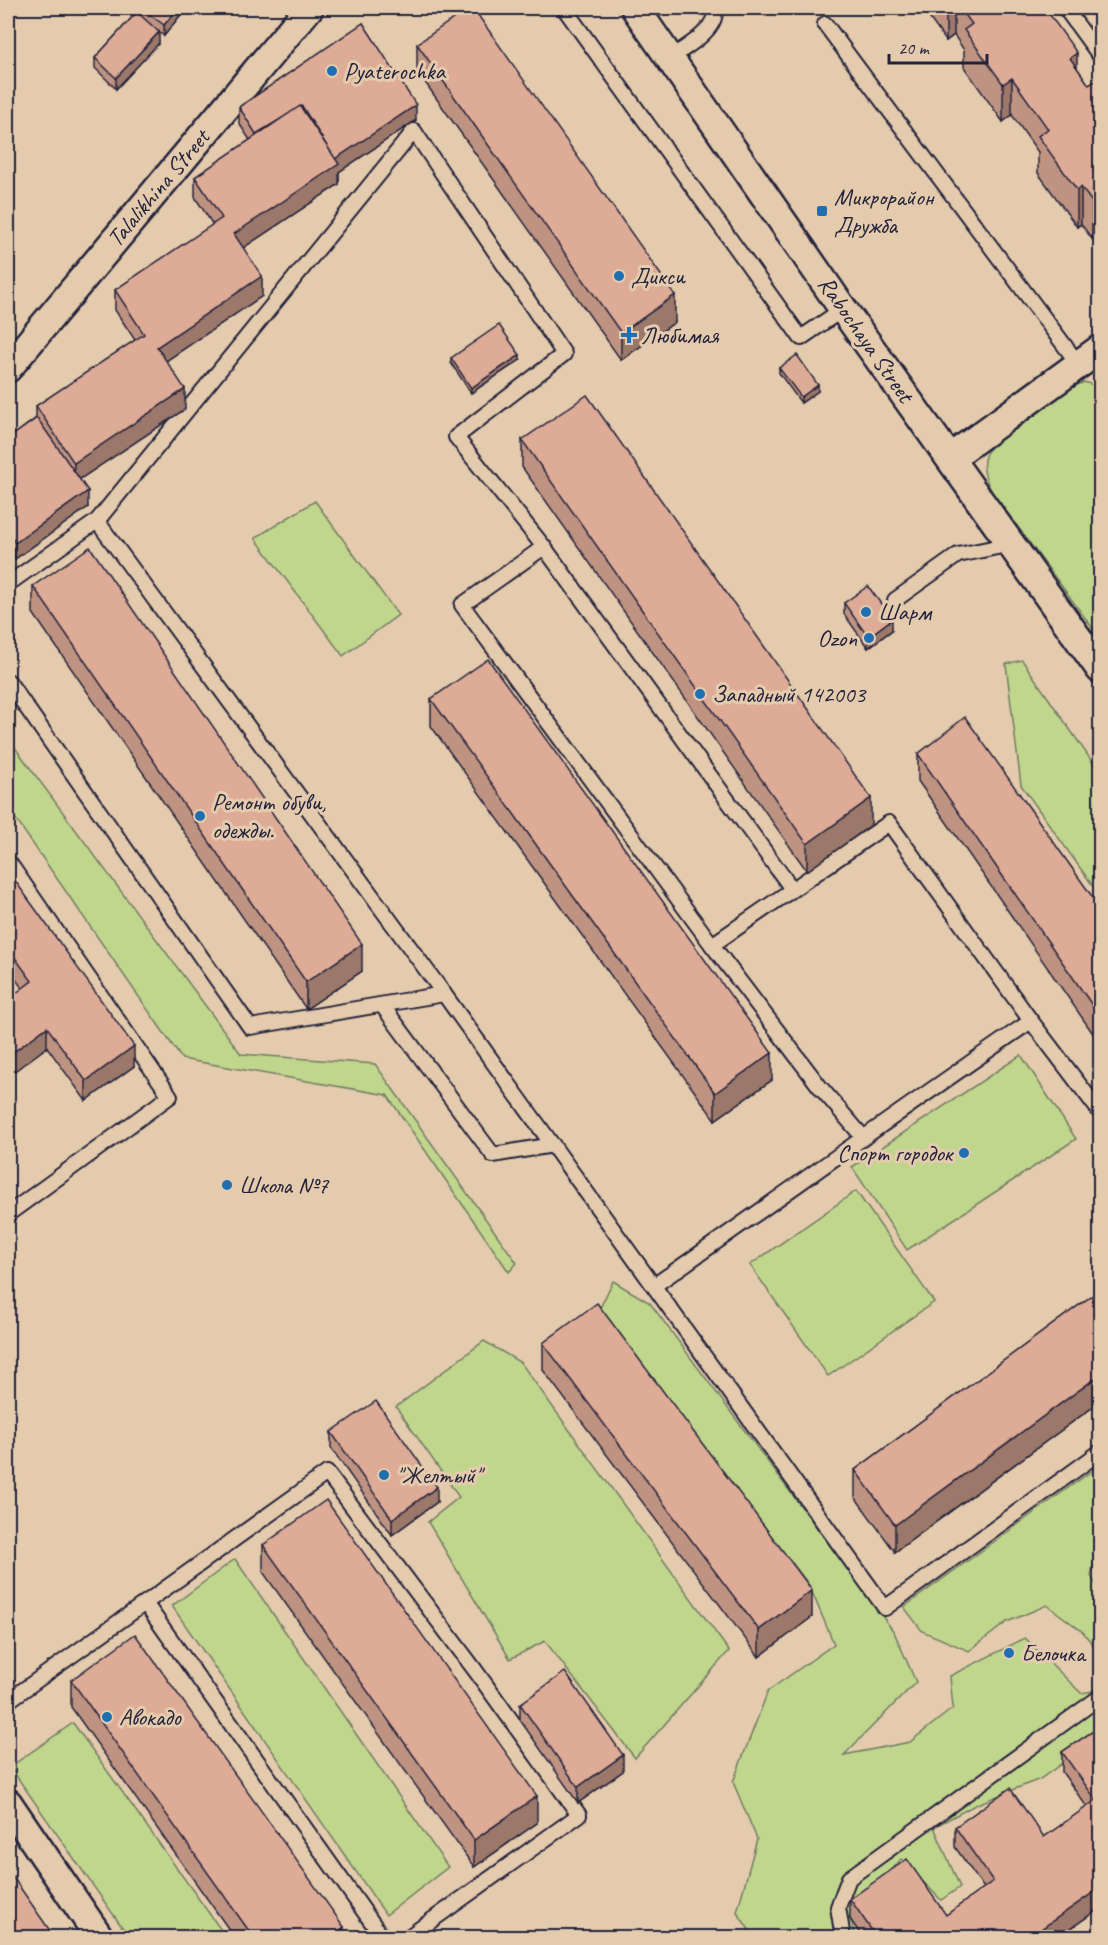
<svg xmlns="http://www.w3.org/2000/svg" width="1108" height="1945" viewBox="0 0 1108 1945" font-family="Caveat,sans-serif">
	<rect width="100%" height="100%" fill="#e5cbad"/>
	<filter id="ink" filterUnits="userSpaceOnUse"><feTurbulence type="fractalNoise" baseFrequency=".0167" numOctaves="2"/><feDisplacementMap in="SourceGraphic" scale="12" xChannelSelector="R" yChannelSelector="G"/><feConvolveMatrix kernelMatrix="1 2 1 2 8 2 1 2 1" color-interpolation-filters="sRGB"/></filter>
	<g filter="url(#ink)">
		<g fill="#c0d68c" stroke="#717c64" stroke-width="1.5">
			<path d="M1084,382l16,5v251l-108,-146c-6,-11 -11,-24 -7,-36 6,-18 69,-56 88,-69z"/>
			<polygon points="315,501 398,615 343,656 255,538"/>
			<polygon points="1022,660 1100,773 1100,896 1021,785 1006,664"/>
			<polygon points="8,738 241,1054 375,1064 517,1263 509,1272 387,1095 182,1059 8,808"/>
			<polygon points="1021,1055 1076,1139 907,1250 852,1167"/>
			<polygon points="856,1191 934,1302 828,1376 750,1265"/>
			<polygon points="613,1281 650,1303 894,1632 916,1682 844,1755 910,1742 953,1708 950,1676 1025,1638 1081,1693 1100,1690 1100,1736 1040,1779 975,1805 934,1827 960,1887 941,1900 901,1859 850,1919 856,1937 754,1937 737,1912 757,1839 733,1782 768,1691 834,1644 809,1585 599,1310"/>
			<polygon points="484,1341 521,1363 729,1651 635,1758 545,1641 510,1659 428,1522 459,1497 396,1407"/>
			<polygon points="1100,1465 1100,1537 1091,1576 1100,1592 1100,1654 1083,1632 1047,1605 1007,1622 969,1651 922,1631 904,1607"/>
			<polygon points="235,1559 448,1867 386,1915 172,1606"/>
			<polygon points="73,1723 226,1937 129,1937 10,1767"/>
		</g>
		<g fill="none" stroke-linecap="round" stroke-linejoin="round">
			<g stroke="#22223b" stroke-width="18">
				<g id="service">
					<polyline points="564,8 801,338 843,309"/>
					<polyline points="1065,8 1100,56"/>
					<polyline points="825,24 1079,365"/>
					<path d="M670,58c16,-11 48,-28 45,-50"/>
					<polyline points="97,521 444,994"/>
					<polyline points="8,584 97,521 414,131 564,354 456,437 544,547"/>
					<polyline points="895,600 958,555 1012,544"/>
					<polyline points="8,681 250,1027 444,994 885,1608 1100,1452"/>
					<polyline points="8,861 170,1096 8,1214"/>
					<polyline points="712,945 462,605 544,547 792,889"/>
					<polyline points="382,1005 493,1155 553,1145"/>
					<polyline points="1031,1021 1100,1112"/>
					<path d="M655,1285c126,-88 250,-178 376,-264l-142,-198 -177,122 108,142 42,49"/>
					<polyline points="145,1603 383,1938"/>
					<polyline points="8,1701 327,1473 475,1670 579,1815 407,1938"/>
					<polyline points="843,1938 838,1907 849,1878 1100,1697"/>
					<polyline points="1098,1938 1100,1936"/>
				</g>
			</g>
			<g stroke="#22223b" stroke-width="32">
				<g id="minor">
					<polyline points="635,8 843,309 1100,669"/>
					<polyline points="8,368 309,8"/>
					<polyline points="950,458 1100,349"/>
					<polyline points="8,1803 100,1938"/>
				</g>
			</g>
			<use href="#service" stroke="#e5cbad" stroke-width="14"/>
			<use href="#minor" stroke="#e5cbad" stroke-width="27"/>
		</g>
		<g fill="#bf9382" stroke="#22223b" stroke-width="1.5">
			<polygon points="8,8 18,8 13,14 8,11"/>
			<polygon points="126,8 186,8 164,36 156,30 159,43 116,89 95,68 95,58 135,14"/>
			<polygon points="922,8 1045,8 1077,68 1089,85 1101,85 1101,233 1092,239 1081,224 1077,227 1038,173 1038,152 1012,115 1003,122 964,67 964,50 954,35 946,41"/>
			<polygon points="363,23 416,120 339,172 339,184 243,248 262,296 166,361 185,409 80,479 88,507 15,559 8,547 8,439 36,418 36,406 135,340 115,310 115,290 213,225 195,197 195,177 250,140 239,123 239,107"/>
			<polygon points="417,44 675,322 621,360 417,71"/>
			<polygon points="451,358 520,360 471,393 451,363"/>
			<polygon points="779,368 818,391 801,403 779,373"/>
			<polygon points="522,440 871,825 807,871 522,467"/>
			<polygon points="33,586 362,971 306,1009 33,613"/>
			<polygon points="844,603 892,630 868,648 844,614"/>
			<polygon points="431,699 772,1080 715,1120 431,726"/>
			<polygon points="918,754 1101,909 1101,1045 918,781"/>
			<polygon points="8,871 134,1066 86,1101 47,1047 22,988 8,968"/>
			<polygon points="1101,1289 1101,1401 895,1552 855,1497 855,1470"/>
			<polygon points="543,1343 812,1617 759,1657 543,1370"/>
			<polygon points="331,1432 437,1502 392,1535 331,1448"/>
			<polygon points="263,1545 537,1823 474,1867 263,1572"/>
			<polygon points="71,1680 344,1938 235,1938 71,1707"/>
			<polygon points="520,1704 623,1771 578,1803 520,1720"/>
			<polygon points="1101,1726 1101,1907 1057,1938 863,1938 850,1919 850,1899 946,1915 984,1888 955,1847 955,1827 1044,1837 1087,1807 1062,1772 1062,1752"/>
		</g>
		<g fill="#9b786a" stroke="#22223b" stroke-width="1.5">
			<polygon points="13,8 18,8 13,14"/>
			<polygon points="178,8 186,8 164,36 164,25"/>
			<polygon points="946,8 954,8 954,35 946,41"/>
			<polygon points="159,32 159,43 116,89 116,78"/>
			<polygon points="1077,53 1077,90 1070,58"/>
			<polygon points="1012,78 1012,115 1003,122 1003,84"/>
			<polygon points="416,105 416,120 339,172 339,184 234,254 234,234 335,159"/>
			<polygon points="302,106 302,121 256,149 256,134"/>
			<polygon points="1081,187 1081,224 1077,227 1077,190"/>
			<polygon points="1101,196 1101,233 1092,239 1092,202"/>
			<polygon points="262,276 262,296 157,367 157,347"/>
			<polygon points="675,295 675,322 621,360 621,333"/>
			<polygon points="520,355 520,360 471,393 471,388"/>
			<polygon points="818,385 818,391 801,403 801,397"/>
			<polygon points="185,389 185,409 74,483 74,463"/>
			<polygon points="88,491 88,507 15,559 15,543"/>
			<polygon points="892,619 892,630 868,648 868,637"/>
			<polygon points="871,798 871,825 807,871 807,844"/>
			<polygon points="362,944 362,971 306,1009 306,982"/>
			<polygon points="47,1027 47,1047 8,1076 8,1056"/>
			<polygon points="134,1046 134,1066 86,1101 86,1081"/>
			<polygon points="772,1053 772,1080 715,1120 715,1093"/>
			<polygon points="1101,1374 1101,1401 895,1552 895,1525"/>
			<polygon points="437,1487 437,1502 392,1535 392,1519"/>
			<polygon points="812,1590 812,1617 759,1657 759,1630"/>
			<polygon points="623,1755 623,1771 578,1803 578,1787"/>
			<polygon points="537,1796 537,1823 474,1867 474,1840"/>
			<polygon points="1101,1887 1101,1907 1057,1938 1028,1938"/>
			<polygon points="344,1927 344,1938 329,1938"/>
		</g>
		<g fill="#deab97" stroke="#22223b" stroke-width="1.5">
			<polygon points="141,8 178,8 164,25"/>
			<polygon points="469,8 473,8 675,295 621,333 417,44"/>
			<polygon points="960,8 1045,8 1077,53 1070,58 1089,85 1097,80 1101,85 1101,196 1092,202 1081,187 1077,190 1038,136 1048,129 1012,78 1003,84 964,30 972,24"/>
			<polygon points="137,12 159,32 116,78 95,58"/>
			<polygon points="363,23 416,105 335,159 302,106 256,134 239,107"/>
			<polygon points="300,106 339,164 234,234 262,276 157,347 185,389 74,463 36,406 144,334 115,290 222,218 195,177"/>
			<polygon points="499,325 520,355 471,388 451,358"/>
			<polygon points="797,355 818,385 801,397 779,368"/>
			<polygon points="587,395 871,798 807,844 522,440"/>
			<polygon points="37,418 88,491 15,543 8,532 8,439"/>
			<polygon points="90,547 362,944 306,982 33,586"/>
			<polygon points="868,586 892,619 868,637 844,603"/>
			<polygon points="488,659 772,1053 715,1093 431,699"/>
			<polygon points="965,717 1101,909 1101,1018 918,754"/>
			<polygon points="8,871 134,1046 86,1081 47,1027 8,1056 8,999 32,981 8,948"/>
			<polygon points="1101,1289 1101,1374 895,1525 855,1470"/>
			<polygon points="597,1303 812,1590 759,1630 543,1343"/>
			<polygon points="376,1401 437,1487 392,1519 331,1432"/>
			<polygon points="326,1500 537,1796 474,1840 263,1545"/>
			<polygon points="135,1634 344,1927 329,1938 254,1938 71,1680"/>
			<polygon points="565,1672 623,1755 578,1787 520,1704"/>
			<polygon points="1101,1726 1101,1887 1028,1938 877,1938 850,1899 907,1859 946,1915 993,1881 955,1827 1010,1788 1044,1837 1096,1800 1062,1752"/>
			<polygon points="8,1870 55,1938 8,1938"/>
		</g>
	</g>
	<g fill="#1f6fb2" stroke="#e5cbad" stroke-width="2">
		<circle cx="332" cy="71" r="6"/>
		<rect x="816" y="205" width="12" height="12" rx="3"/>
		<circle cx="619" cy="276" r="6"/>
		<path d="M626 326h6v6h6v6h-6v6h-6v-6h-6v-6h6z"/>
		<circle cx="866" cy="612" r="6"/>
		<circle cx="869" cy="638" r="6"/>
		<circle cx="700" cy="694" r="6"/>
		<circle cx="200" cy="816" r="6"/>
		<circle cx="964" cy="1153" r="6"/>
		<circle cx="227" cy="1185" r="6"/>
		<circle cx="384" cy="1475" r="6"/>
		<circle cx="1009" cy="1653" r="6"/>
		<circle cx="107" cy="1717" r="6"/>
	</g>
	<g text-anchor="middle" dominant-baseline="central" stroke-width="6" stroke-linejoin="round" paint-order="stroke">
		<g font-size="24" fill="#22223b" stroke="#e5cbad" text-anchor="start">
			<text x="344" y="71">Pyaterochka</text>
			<text x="834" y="197">Микрорайон<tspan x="834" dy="28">Дружба</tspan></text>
			<text x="631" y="276">Дикси</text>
			<text x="641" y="335">Любимая</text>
			<text x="878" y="612">Шарм</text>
			<text x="857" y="638" text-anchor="end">Ozon</text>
			<text x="712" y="694">Западный 142003</text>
			<text x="212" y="802">Ремонт обуви,<tspan x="212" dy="28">одежды.</tspan></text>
			<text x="952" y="1153" text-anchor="end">Спорт городок</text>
			<text x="239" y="1185">Школа №7</text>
			<text x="396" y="1475">"Желтый"</text>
			<text x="1021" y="1653">Белочка</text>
			<text x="119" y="1717">Авокадо</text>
		</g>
		<g font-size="24" fill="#22223b" stroke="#e5cbad">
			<text transform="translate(158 188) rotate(-50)">Talalikhina Street</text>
			<text transform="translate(866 339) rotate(55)">Rabochaya Street</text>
		</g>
	</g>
	<rect width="1108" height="1945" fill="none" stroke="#e5cbad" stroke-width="30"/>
	<rect x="15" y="15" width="1078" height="1915" fill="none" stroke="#22223b" stroke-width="2" filter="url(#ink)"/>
	<path d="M889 54v9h98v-9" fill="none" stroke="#22223b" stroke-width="3"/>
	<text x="898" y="54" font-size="18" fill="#22223b" stroke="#e5cbad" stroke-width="4.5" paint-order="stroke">20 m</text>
</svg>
